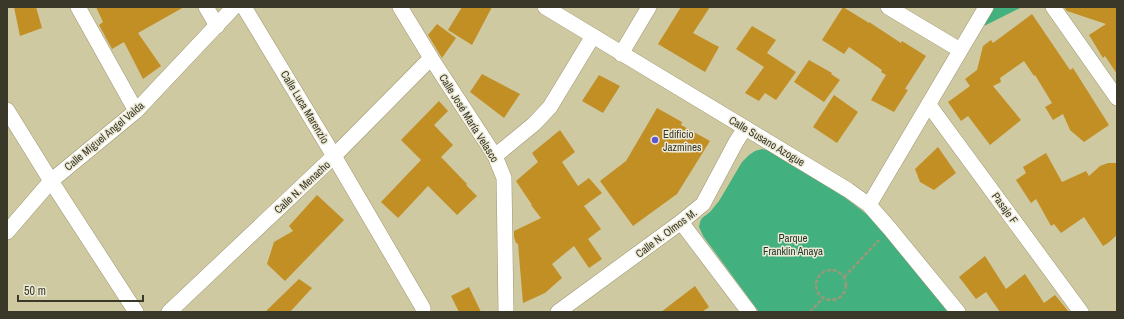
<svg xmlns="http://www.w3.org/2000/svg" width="1124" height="319" viewBox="0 0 1124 319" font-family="'Archivo Narrow',sans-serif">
	<rect width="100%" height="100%" fill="#cfc9a1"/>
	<g fill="#43b07f">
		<polygon points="994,7 1022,7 984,26"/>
		<polygon points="762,149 767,150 843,196 878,223 951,312 759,312 703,236 699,227 700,222 702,218 710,212 719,201 742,162 749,155 755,151"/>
	</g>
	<g fill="#c28f25">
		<polygon points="14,7 36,7 42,28 20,36"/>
		<polygon points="96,7 184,7 138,33 161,66 143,79 124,42 112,49 99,25 103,22"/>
		<polygon points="462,7 492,7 472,45 448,30"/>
		<polygon points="681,7 710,7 693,33 719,47 705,72 658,44"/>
		<polygon points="843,7 869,23 869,22 901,43 902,41 926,56 905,89 908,90 894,112 871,100 886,75 881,72 882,70 849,47 844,54 822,40"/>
		<polygon points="1064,7 1117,7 1117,74 1105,56 1103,58 1089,35 1106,24 1067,11"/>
		<polygon points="1032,14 1070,70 1073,68 1109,125 1084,142 1070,130 1063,114 1053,120 1045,107 1052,103 1035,75 1034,76 1024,61 1000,78 1001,82 993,86 1021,120 990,145 968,116 961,121 948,102 970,86 965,79 977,70 983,46 991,40 993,43"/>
		<polygon points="437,24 456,38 442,58 428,35"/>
		<polygon points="752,26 776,40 767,53 796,72 776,100 765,93 759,101 745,93 764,67 736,49"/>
		<polygon points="809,60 832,73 831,74 840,80 824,102 794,82"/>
		<polygon points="482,74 520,94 504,118 470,92"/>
		<polygon points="599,75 620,86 603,113 582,101"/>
		<polygon points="834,95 858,112 837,143 813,127"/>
		<polygon points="439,101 448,111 434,125 453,145 441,157 467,184 466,185 477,196 457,215 428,186 398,218 381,202 421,160 401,140"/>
		<polygon points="657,108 682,122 681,125 710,141 677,194 633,226 600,181 626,161"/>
		<polygon points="560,130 575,152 562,162 578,186 589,178 602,193 584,206 601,229 588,239 602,259 589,268 574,246 552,264 562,278 545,293 523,303 518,244 516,243 514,237 514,231 541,218 531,205 532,205 516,181 538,162 532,153"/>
		<polygon points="938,147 956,173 934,190 920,182 915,169"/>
		<polygon points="1046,153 1062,182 1086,171 1089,176 1100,166 1108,163 1117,163 1117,235 1108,243 1103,246 1084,217 1061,233 1054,224 1051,226 1036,199 1031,203 1016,180 1026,173 1023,167"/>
		<polygon points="317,195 344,220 285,281 267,264 274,242 293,231 289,226"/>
		<polygon points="985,256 1006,289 1025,274 1044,303 1055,295 1069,312 1000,312 986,292 976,299 959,277"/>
		<polygon points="299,279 312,288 290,312 265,312"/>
		<polygon points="695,286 709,307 702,312 661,312"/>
		<polygon points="469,287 481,312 459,312 451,296"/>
	</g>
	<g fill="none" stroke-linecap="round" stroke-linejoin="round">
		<g stroke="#9c9670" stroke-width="16">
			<g id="street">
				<polyline points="78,7 136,111"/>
				<polyline points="206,7 217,26"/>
				<polyline points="244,7 334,156 423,308 423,312"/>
				<polyline points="400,7 431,58 495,156 504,178 506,312"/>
				<polyline points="545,7 848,190 869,205 890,229 958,312"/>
				<polyline points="888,7 960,50"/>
				<polyline points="1053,7 1117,98"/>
				<polyline points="621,54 649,7"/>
				<polyline points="929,105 1081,312"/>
				<polyline points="7,110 51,181 136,312"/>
				<polyline points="495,156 534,124 550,107 593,36"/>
				<polyline points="869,205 986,7"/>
				<polyline points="681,222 749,312"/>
				<polyline points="7,232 51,181 136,111 234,7"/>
				<polyline points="169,312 334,156 431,58"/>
				<polyline points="558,312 681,222 703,204 736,142 745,128"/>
			</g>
		</g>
		<g stroke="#9b9777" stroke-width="2.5" stroke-dasharray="4 2" stroke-linecap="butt">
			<circle cx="831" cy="285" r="15"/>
			<polyline points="844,277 879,240"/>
			<polyline points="810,312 823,298"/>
		</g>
		<use href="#street" stroke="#fff" stroke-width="15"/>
	</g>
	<circle fill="#5e58d0" stroke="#ece9d5" stroke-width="1.5" cx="655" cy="140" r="4"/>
	<g text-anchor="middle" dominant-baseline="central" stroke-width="3" stroke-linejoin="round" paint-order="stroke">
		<g font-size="11" fill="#3a3828" stroke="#ece9d5">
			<text transform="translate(305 107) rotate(59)">Calle Luca Marenzio</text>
			<text transform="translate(469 118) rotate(58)">Calle José María Velasco</text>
			<text transform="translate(104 136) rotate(-40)">Calle Miguel Angel Valda</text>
			<text transform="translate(767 141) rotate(31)">Calle Susano Azogue</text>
			<text transform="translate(302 187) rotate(-43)">Calle N. Menacho</text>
			<text transform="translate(1005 208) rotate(54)">Pasaje F</text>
			<text transform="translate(666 233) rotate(-37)">Calle N. Olmos M.</text>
		</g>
		<g font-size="11" fill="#3a3828" stroke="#ece9d5" text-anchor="start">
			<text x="663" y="134">Edificio<tspan x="663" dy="13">Jazmines</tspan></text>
		</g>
		<g font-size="11" fill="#1d3529" stroke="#ece9d5">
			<text x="793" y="238">Parque<tspan x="793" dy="13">Franklin Anaya</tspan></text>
		</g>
	</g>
	<rect width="1124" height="319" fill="none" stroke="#3a3828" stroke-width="16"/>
	<path d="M18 295v6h125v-6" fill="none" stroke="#3a3828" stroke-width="2"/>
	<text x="24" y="295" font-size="12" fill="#3a3828" stroke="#ece9d5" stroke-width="3" paint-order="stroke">50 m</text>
</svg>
